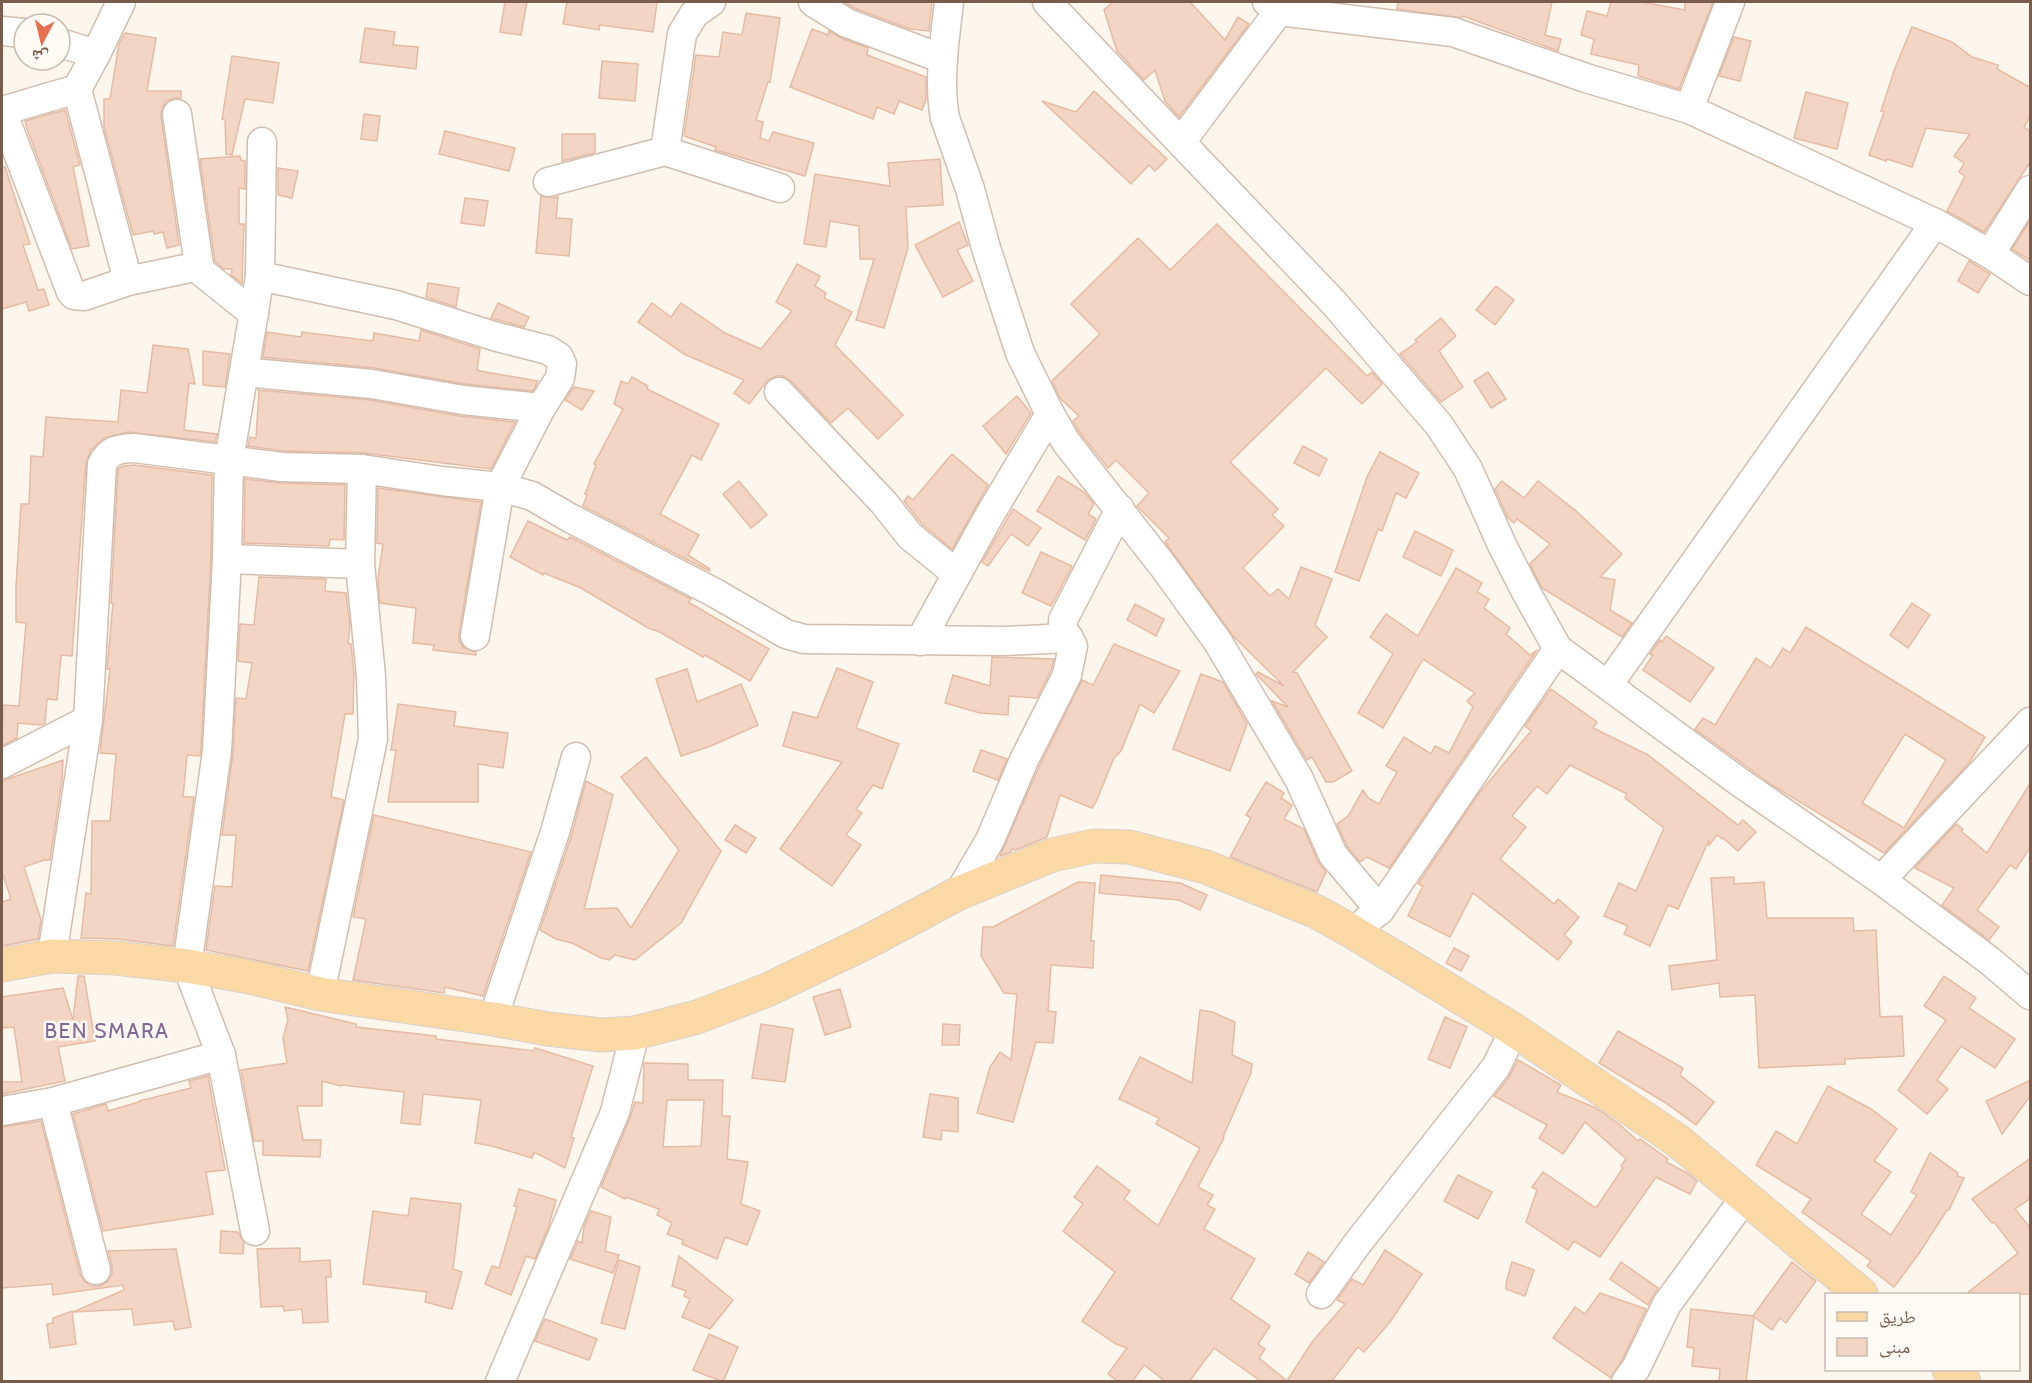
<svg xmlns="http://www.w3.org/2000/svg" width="2032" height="1383" viewBox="0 0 2032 1383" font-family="Cabin,'Noto Naskh Arabic',sans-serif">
	<rect width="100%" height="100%" fill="#fdf6ec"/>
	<g fill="#f3d5c3" stroke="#e6bba3" stroke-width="1.5" fill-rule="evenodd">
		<polygon points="505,2 527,2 521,35 500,32"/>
		<polygon points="567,2 657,2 653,32 600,25 599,30 563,24"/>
		<polygon points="844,2 932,2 929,31 910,29 854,8"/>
		<polygon points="1113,2 1190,2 1225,40 1238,17 1249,24 1179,117 1165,101 1155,70 1144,80 1117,51 1104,10"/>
		<polygon points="1398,2 1552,2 1545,35 1561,39 1558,51 1463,16 1462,18 1397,9"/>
		<polygon points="1611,2 1648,2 1647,3 1685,10 1685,2 1713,2 1679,89 1638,76 1639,65 1591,54 1594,39 1581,35 1587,11 1607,16"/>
		<polygon points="746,13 780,18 770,82 768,82 756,120 763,122 760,138 769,141 773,132 814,143 805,176 715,150 716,147 684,136 696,55 719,57 723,32 742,35"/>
		<polygon points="1912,27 1952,42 1972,57 1998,65 1997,69 2031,88 2031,115 2024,127 2031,132 2031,161 1984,232 1947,211 1965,176 1959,172 1964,163 1954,156 1970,134 1926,128 1912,167 1887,159 1886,161 1869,155 1884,112 1881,111 1895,68"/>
		<polygon points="365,28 395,32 393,45 418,47 416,69 360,62"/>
		<polygon points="812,29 828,35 829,31 841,38 868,48 867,55 926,77 926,100 922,110 899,101 894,114 877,107 873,119 790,87"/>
		<polygon points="125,33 156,38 147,91 181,91 181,98 174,98 166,101 162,108 161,116 179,245 167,248 163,232 154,234 153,231 133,235 104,127 104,99 110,99 119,44"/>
		<polygon points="1734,37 1751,41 1740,81 1719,76"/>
		<polygon points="232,56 279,63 273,103 245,99 232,155 226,154 225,120 222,119"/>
		<polygon points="602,61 638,64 635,101 599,98"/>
		<polygon points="1094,91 1167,159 1155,171 1149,165 1131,184 1042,101 1076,112"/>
		<polygon points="1806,92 1848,103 1837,149 1794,138"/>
		<polygon points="65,110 80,165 73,167 89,246 72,249 27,129 25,121"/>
		<polygon points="364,114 380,116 377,141 361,139"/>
		<polygon points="445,131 515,148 509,171 439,154"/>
		<polygon points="562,134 595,134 595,153 562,161"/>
		<polygon points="240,156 241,160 245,161 245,189 239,188 239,224 244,224 242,283 231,275 232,269 224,269 215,261 200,159"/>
		<polygon points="940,159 943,205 906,207 908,248 884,328 856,320 874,259 860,259 859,226 830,221 826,247 804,244 815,174 890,186 888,163"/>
		<polygon points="2,167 5,167 30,244 23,245 38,290 44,289 49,305 29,311 26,302 2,309"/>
		<polygon points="278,168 298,171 292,198 278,195"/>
		<polygon points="541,196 552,198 558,197 556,218 572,219 569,256 536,253"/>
		<polygon points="465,198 488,201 484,226 461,223"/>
		<polygon points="959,222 968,245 957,250 973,281 943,297 915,245"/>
		<polygon points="2029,222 2031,223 2031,261 2012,249"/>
		<polygon points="1217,224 1367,376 1372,372 1382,384 1362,404 1326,368 1230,462 1278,509 1272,515 1284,526 1243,568 1270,596 1278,589 1289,599 1301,567 1332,579 1315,625 1327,637 1293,672 1297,673 1352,771 1333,782 1326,782 1312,757 1307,760 1272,701 1288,707 1256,674 1258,672 1284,686 1233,636 1165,542 1169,538 1137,506 1149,493 1116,460 1108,468 1080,433 1073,421 1079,416 1060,398 1052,381 1100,334 1071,304 1138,238 1170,270"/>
		<polygon points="1969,261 1990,274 1978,293 1958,281"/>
		<polygon points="797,264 820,276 815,286 826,293 824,298 852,312 835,345 903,415 878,439 848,408 831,423 791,381 783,376 776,376 768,380 749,404 734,393 744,380 684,354 638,322 652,303 671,317 681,303 725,333 761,349 792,311 776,302"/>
		<polygon points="428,283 459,288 456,307 426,297"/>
		<polygon points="1496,286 1514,300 1495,325 1476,310"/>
		<polygon points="498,303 529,317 524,327 491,318"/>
		<polygon points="1441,318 1456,336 1439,351 1463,387 1441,402 1400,354 1417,342 1415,340"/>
		<polygon points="421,330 480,349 477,370 480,371 538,381 533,391 465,384 374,368 263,357 267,332 301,337 302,332 373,341 374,333 419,341"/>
		<polygon points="153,345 188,349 195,384 189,383 184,430 217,434 215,442 128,432 104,438 91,450 86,463 72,656 61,655 57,700 47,699 45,723 42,725 18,723 17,738 2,746 3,705 19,706 26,623 16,622 16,587 21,504 29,504 31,456 43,457 46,417 118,422 121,390 147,393"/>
		<polygon points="203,351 230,354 225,387 203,385"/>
		<polygon points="1488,372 1506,399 1491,408 1474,381"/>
		<polygon points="632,377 648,386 647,389 719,424 701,460 692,455 660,514 699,535 688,555 710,569 709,571 583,506 587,495 585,494 596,465 594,464 623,409 614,404 621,381 628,384"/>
		<polygon points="574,387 594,391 582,410 565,400"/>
		<polygon points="258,390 370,400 460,416 515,422 491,469 364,453 283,451 248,446 250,437 256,438 259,391"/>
		<polygon points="1017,396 1031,413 1006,454 983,426"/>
		<polygon points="1303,446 1327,459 1319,476 1294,463"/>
		<polygon points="1380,452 1419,473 1406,498 1396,493 1382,531 1378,529 1359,581 1335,572 1367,477"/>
		<polygon points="952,454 988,485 952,549 922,524 904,501 908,496 913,500"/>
		<polygon points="134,465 212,475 211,558 201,749 200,756 187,755 183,797 194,797 173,946 117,939 81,938 86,893 91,894 92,821 110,821 116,754 100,753 110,669 107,669 113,603 111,603 118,469 123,466"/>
		<polygon points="1058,476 1084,492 1094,504 1088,514 1096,519 1085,540 1037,511"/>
		<polygon points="245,479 281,483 345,485 344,540 330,539 329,546 244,543"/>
		<polygon points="739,481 767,515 751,528 723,494"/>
		<polygon points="1502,481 1524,498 1538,481 1576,511 1622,554 1600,577 1615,580 1610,610 1632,623 1622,637 1542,588 1530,564 1550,544 1517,519 1514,523 1508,518 1495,489"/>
		<polygon points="378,488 481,502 459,634 459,641 464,648 476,652 476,655 433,650 434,645 413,643 416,608 380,603 378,579 383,544 377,543"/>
		<polygon points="1013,509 1041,528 1028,546 1011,534 988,566 982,562"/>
		<polygon points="528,521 567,540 570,537 691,599 688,602 769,649 750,681 705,655 703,657 658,631 650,629 581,588 544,573 543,575 510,557"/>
		<polygon points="1415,531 1453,550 1441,576 1403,557"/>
		<polygon points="1041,552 1072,566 1051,606 1022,593"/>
		<polygon points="1456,568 1482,583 1477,592 1489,599 1484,608 1510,628 1506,634 1530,655 1537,650 1389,868 1367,857 1360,862 1347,846 1337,824 1348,816 1363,790 1368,798 1379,804 1397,772 1386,766 1404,737 1431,754 1435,746 1449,753 1473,707 1467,701 1475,693 1423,659 1383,728 1358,713 1393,654 1370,637 1386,614 1418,636"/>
		<polygon points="259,577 326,579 325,591 346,593 350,627 348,643 351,644 354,674 353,714 345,714 331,797 344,800 308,971 206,950 215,886 232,887 236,835 222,835 233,753 236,698 246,699 252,663 238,661 240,624 254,625"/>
		<polygon points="1912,603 1930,615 1908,648 1890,635"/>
		<polygon points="1135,604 1164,619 1156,636 1127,620"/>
		<path d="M1806,627l179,110 -16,26 -85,90 -112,-68 -77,-56 8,-11 12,7 41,-67 15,10 12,-20 7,5zM1905,734l41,26 -42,68 -42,-25z"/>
		<polygon points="1666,636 1714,668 1690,702 1643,670 1653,655 1650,654 1660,640 1662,642"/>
		<polygon points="1114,644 1180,671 1154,713 1140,704 1121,751 1114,758 1096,802 1092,808 1060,795 1047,837 1015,850 1012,849 1011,852 1000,856 1039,767 1082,680 1093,685"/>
		<polygon points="992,657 1054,659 1051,670 1037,698 1009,696 1008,715 980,713 945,703 953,675 990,686"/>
		<polygon points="837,668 873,682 856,728 899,744 882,789 873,785 856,809 862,813 846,835 861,845 832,886 780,849 842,762 783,746 793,712 817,718"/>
		<polygon points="687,669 697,702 741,684 758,725 711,746 681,756 656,679"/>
		<polygon points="1201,674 1223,682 1247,724 1230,771 1173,749"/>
		<polygon points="1551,689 1597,722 1593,728 1648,755 1738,825 1743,820 1756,832 1738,851 1723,838 1722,839 1717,835 1709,845 1709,840 1678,909 1668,905 1650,946 1624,934 1628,926 1604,916 1619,883 1636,891 1664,828 1625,798 1627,794 1570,765 1547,794 1537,786 1512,816 1526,827 1500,859 1554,904 1558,899 1579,917 1564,935 1572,942 1558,960 1473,893 1450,937 1408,916 1423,886 1418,884 1477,796 1531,731 1525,726"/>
		<polygon points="398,704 456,712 454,726 508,733 503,768 478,764 478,802 388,802 396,750 391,750"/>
		<polygon points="981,750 1007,759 998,780 973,771"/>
		<polygon points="646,757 721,851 681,923 635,960 615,955 609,960 601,958 572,943 556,939 540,930 571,837 586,781 613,795 584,909 617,908 631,928 679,850 621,777"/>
		<polygon points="63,760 62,780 50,860 44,860 24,867 41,920 38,939 2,946 2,902 11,899 2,872 2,781"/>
		<polygon points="1266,782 1284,793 1281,798 1292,805 1284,819 1304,829 1318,862 1326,872 1317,892 1230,857 1251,818 1246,815"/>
		<polygon points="2031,782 2031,846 2016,869 2010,865 1977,910 1999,927 1989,940 1942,905 1954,888 1915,868 1956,824 1963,829 1961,831 1987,853"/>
		<polygon points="374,815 531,852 483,996 445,987 444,993 353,980 366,919 353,917"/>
		<polygon points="735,825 756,838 746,853 725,840"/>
		<polygon points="1101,875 1180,883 1207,895 1200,910 1179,900 1099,893"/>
		<polygon points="1734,877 1734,884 1764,882 1767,918 1853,918 1854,931 1876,930 1880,1017 1902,1016 1904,1056 1845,1059 1845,1064 1759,1068 1755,995 1720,997 1719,983 1672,990 1669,966 1717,960 1711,878"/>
		<polygon points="1078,882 1095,883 1091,941 1094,941 1093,968 1051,965 1048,1011 1056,1012 1053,1043 1036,1042 1013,1122 977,1113 990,1067 1000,1052 1011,1060 1017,994 1004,993 981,956 983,927 993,927"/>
		<polygon points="1454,948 1469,956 1461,971 1446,963"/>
		<polygon points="78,976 84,976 95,1041 58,1047 65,1081 2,1094 2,1082 22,1082 14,1027 2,1028 2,997 63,988 73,1020"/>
		<polygon points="1944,976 1976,998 1969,1008 2015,1039 1995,1068 1961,1046 1937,1080 1948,1089 1927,1114 1898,1090 1946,1020 1924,1006"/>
		<polygon points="840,989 851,1027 825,1035 813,997"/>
		<polygon points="285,1007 356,1024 356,1027 436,1036 436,1039 534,1051 535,1048 593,1066 571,1137 574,1138 565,1168 534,1152 532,1158 492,1146 475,1143 481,1100 423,1094 420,1125 401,1123 404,1092 342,1085 341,1086 322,1081 322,1106 297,1106 303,1140 321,1140 320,1157 263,1155 263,1141 254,1141 241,1070 287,1063 283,1038 288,1020"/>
		<polygon points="1200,1010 1212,1012 1235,1022 1232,1055 1252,1064 1251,1073 1223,1137 1224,1138 1198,1187 1213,1195 1207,1205 1215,1209 1204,1229 1255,1259 1231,1299 1270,1326 1258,1344 1265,1349 1259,1358 1287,1381 1312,1342 1345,1304 1337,1300 1352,1279 1363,1285 1385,1250 1422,1274 1390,1322 1364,1352 1358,1347 1331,1382 1262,1382 1214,1348 1189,1382 1166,1382 1144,1365 1132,1382 1119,1382 1108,1374 1127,1348 1116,1344 1082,1321 1115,1272 1063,1231 1083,1204 1074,1197 1097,1166 1130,1191 1124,1199 1158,1226 1200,1148 1156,1124 1159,1118 1119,1099 1140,1057 1192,1083"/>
		<polygon points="1445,1017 1467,1027 1450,1068 1428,1059"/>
		<polygon points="761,1024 793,1029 785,1082 752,1078"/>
		<polygon points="943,1024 960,1025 959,1045 942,1045"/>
		<polygon points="1618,1031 1683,1068 1680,1075 1714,1102 1696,1125 1666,1103 1599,1063"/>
		<polygon points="1518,1060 1561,1085 1557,1092 1596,1108 1619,1124 1638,1141 1640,1139 1668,1159 1666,1162 1687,1173 1697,1181 1690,1194 1656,1177 1600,1257 1574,1241 1568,1250 1526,1222 1537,1190 1532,1187 1543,1172 1596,1208 1623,1168 1621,1166 1626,1159 1585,1122 1563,1154 1539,1138 1547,1125 1494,1096 1509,1077"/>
		<path d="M644,1063l44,1v16h35l-1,36h8l-3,43 21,3 -7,42 19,7 -13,34 -22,-8 -8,22 -35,-15 1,-4 -16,-6 5,-11 -15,-8 2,-6 -33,-12 -1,2 -24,-12 29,-69 5,-16 8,1zM667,1100h37l-3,46 -38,1z"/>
		<polygon points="208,1076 225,1170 206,1172 213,1214 103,1231 73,1114 106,1104 108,1111 139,1102 139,1101 191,1088 189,1081"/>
		<polygon points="2031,1080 2031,1095 2002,1134 1986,1101"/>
		<polygon points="1828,1086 1871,1109 1897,1129 1874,1161 1891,1172 1861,1214 1891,1235 1917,1195 1911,1192 1930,1153 1958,1173 1957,1176 1964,1178 1949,1210 1947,1210 1918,1255 1894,1287 1867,1266 1871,1261 1802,1212 1811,1199 1756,1165 1776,1131 1797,1144"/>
		<polygon points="930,1094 958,1098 958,1132 942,1130 941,1140 923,1137"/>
		<polygon points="41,1121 80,1274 84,1281 91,1286 100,1286 108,1281 112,1274 112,1266 108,1251 176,1249 191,1327 175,1330 173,1321 134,1325 132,1309 73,1312 124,1290 123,1285 53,1295 52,1284 2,1288 2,1127"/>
		<polygon points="2031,1158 2031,1198 2015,1209 2031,1229 2031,1294 1966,1294 2018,1253 1994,1222 1992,1223 1972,1199"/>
		<polygon points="1458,1175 1492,1192 1478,1219 1444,1201"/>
		<polygon points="519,1189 556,1200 549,1225 535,1259 526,1256 511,1295 485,1284 492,1266 499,1268 517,1207 514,1206"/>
		<polygon points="411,1198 461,1204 453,1269 462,1272 452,1309 425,1302 427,1292 363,1284 373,1211 408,1216"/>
		<polygon points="591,1211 611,1217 605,1251 619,1255 613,1273 570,1259 578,1241 582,1243 584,1227"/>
		<polygon points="221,1231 238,1232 244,1243 243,1254 220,1253"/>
		<polygon points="300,1248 300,1262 330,1260 331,1277 326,1277 328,1322 303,1323 302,1309 284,1311 283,1306 261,1307 257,1249"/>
		<polygon points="1308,1252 1324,1262 1309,1283 1295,1274"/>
		<polygon points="679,1256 733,1300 710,1329 682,1317 690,1299 684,1296 686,1291 672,1286"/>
		<polygon points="619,1260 640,1267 625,1329 601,1323"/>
		<polygon points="1512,1262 1534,1270 1525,1296 1506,1289 1506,1283"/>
		<polygon points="1621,1262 1658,1288 1648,1305 1610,1279"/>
		<polygon points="1792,1262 1816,1281 1786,1323 1780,1318 1772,1330 1754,1317 1746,1382 1719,1382 1720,1369 1692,1366 1694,1348 1687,1347 1691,1309 1753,1316"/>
		<polygon points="1600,1293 1646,1309 1622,1360 1611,1378 1553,1338 1575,1307 1585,1314"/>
		<polygon points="72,1311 76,1344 50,1348 47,1324 53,1323 53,1318"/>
		<polygon points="545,1319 597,1339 589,1360 535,1341"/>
		<polygon points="709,1334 738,1347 723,1382 693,1370"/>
	</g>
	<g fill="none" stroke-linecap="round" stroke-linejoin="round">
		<g stroke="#d1beb0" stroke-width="31">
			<g id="minor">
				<polyline points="121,2 96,54 77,89 128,281"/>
				<polyline points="813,2 847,23 943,59"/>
				<path d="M949,2c-4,37 -11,79 -4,116l25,71 16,59 34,105 30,61 16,28 97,124 55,76 81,137 34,76 47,55"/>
				<polyline points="1047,2 1334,303 1439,425 1468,469 1502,545 1526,592 1558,649 1738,781 1881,880 1990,961 2030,995"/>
				<polyline points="1267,2 1279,11 1453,32 1586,78 1689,109 1935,223 1990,254 2030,281"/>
				<polyline points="2,31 24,33"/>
				<polyline points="60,43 96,54"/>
				<polyline points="1689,109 1730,2"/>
				<polyline points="2,111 71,292 74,295 84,296 128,281 199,266"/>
				<polyline points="2,111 77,89"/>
				<polyline points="177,114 199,266 203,273 254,314"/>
				<polyline points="1181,142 1279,11"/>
				<polyline points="665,151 682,34 694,14 711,2"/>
				<polyline points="548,182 665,151 780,188"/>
				<polyline points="1990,254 2030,190"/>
				<polyline points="260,276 396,305 497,337 548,350 559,357 562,364 560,378 541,408 500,487 475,636"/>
				<polyline points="244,372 372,384 463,400 541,408"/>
				<polyline points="779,392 884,503 910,536 957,574"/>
				<polyline points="227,559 360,564"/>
				<polyline points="920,641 989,516 1050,414"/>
				<polyline points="1608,685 1935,223"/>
				<polyline points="2,764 88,720"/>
				<polyline points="1881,880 2030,722"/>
				<polyline points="959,893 990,840 1024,760 1067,675 1073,646 1063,629 1063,620 1120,509"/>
				<polyline points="1366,921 1380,910 1558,649"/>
				<path d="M52,956l36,-236 14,-256c8,-15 17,-15 32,-16l148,19 80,2 80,12 58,6 32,9 38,22 145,75 71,41 18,5 200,2 65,-3"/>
				<polyline points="320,994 373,739 371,676 360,564 362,469"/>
				<polyline points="493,1019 555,832 576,757"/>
				<polyline points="221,1055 255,1231"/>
				<polyline points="53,1102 96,1270"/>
				<polyline points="2,1111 53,1102 221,1055 187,966 217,751 227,559 229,460 260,276 262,142"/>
				<polyline points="1321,1294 1357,1244 1496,1067 1514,1030"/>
				<polyline points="500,1382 615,1112 635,1033"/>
				<polyline points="1626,1382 1636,1368 1667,1304 1746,1196"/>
			</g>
		</g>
		<g stroke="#dad1cd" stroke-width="35">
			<g id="major">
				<polyline points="2,965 52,956 115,958 187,966 250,977 320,994 493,1019 548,1029 601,1035 635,1033 697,1017 767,990 869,941 959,893 1052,855 1094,846 1129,847 1206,867 1317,912 1353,932 1514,1030 1678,1141 1861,1294"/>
				<polyline points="1949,1370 1964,1382"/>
			</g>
		</g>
		<use href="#minor" stroke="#fff" stroke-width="28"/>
		<use href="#major" stroke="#fbd9a5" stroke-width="33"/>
	</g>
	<g text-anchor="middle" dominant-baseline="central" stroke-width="5" stroke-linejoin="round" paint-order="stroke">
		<g font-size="21" letter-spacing="1.5" fill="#846695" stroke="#fffaf3">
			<text x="107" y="1030">BEN SMARA</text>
		</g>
	</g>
	<rect width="2032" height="1383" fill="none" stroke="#7a5c4d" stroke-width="6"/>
	<rect x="1825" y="1293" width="195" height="78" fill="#fffaf3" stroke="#cabbb1" stroke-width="1.5"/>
	<rect x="1837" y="1312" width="30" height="9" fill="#fbd9a5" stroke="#cabbb1" stroke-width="1.5"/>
	<text x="1879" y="1323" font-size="18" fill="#7a5c4d">طريق</text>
	<rect x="1837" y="1338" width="30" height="18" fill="#f3d5c3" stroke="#cabbb1" stroke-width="1.5"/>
	<text x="1879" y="1353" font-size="18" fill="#7a5c4d">مبنى</text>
	<g transform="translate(42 42) rotate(187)"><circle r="28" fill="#fffaf3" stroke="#cabbb1" stroke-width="1.5"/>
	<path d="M0-4.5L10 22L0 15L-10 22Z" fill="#e76f51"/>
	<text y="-9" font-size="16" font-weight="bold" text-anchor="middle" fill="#7a5c4d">ش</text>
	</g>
</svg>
